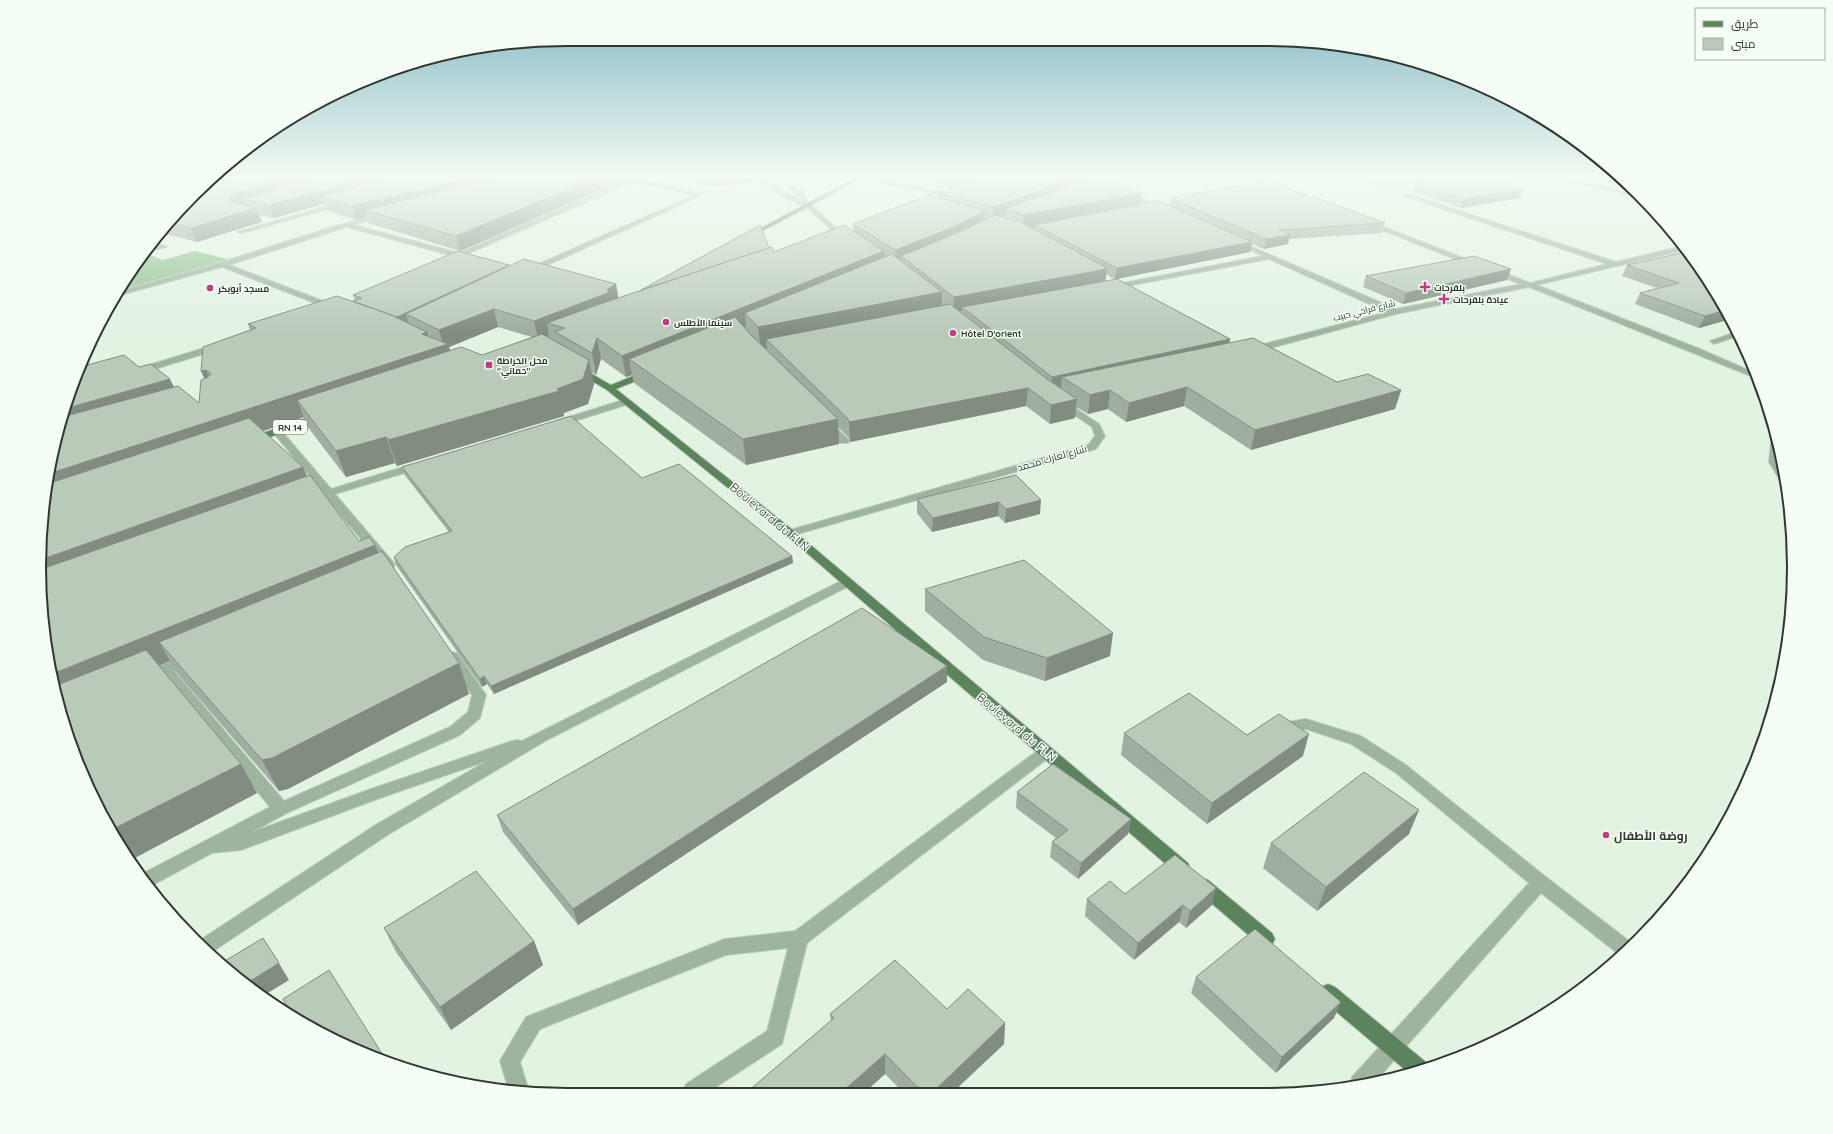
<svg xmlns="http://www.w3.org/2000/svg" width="1833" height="1134" viewBox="0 0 1833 1134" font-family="Quicksand,Cairo,sans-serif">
	<rect width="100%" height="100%" fill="#e2f3e2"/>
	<polygon fill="#c1e1c1" points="1342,175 1463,175 1387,189"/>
	<polygon fill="#91c392" points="153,240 169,247 145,253 163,260 195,251 231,260 120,291 148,246"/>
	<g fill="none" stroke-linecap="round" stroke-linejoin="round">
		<g stroke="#becdbe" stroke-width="2">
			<g id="minor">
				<polygon points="604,175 633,177 704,194 530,273 527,273 527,269 695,195 632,182 465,255 464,257 451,261 447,259 453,256 347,227 229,265 336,306 336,310 333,310 222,267 117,296 120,291 219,263 332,227 382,213 385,215 384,216 354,225 459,253 625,180"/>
				<polygon points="749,175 755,175 803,202 791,188 768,175 775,175 800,190 811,205 847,238 842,239 806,207 788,199"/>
				<polygon points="862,175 950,193 965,175 971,175 951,197 860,178 859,177"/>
				<polygon points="1238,175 1245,175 1282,188 1277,189"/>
				<polygon points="1377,175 1391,175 1392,177 1389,179"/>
				<polygon points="1546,175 1554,175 1638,195 1642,199"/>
				<polygon points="1124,191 1128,191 1167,210 1162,211 1124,193"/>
				<polygon points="1404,194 1408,194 1616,262 1683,246 1685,250 1537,285 1700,349 1755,373 1758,379 1529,287 1396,314 1252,353 1248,350 1249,348 1387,312 1269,259 1112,289 1108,287 1112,285 1263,256 1234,243 1233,242 1236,240 1396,309 1521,284 1491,273 1491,269 1494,269 1530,283 1607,264 1404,196"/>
				<polygon points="341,202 344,204 343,205 242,233 237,232"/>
				<polygon points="1367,222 1371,222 1479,264 1472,266 1367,224"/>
				<polygon points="1736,332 1738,336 1714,344 1710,341"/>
				<polygon points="217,344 221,347 220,349 142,373 139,374 135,371 136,369"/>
				<polygon points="626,399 631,402 629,404 562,425 556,425 554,423 556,421"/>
				<polygon points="1063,400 1099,424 1105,436 1096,449 794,535 790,536 784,533 786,531 1088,445 1095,436 1092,427 1060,405 1058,403 1060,401"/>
				<polygon points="827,421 830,422 848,439 849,441 848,443 840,443 824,426 822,424 824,422"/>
				<polygon points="277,428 280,429 331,489 413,464 421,464 422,466 421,468 335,494 393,562 395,565 393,568 385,568 326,497 320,496 319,494 322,491 272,431"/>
				<polygon points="1776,439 1780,456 1779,462 1782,467 1785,483 1781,482 1769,462 1771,442"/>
				<path d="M847,578l4,1 2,3 -2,3 -304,155 -158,94 -180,120 -12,-12 180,-118 110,-63 -107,37 -139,52 -29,3 -63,34 -9,-12 130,-68 -107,-131 -14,5 -5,-2 -2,-3c4,-7 43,-21 51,-19l2,3 -2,3 -19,8 110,130 166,-74 18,-15 4,-17 -27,-39 2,-3 5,-1 5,1 29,42 -6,23 -20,17 -173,78 -35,19 116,-42 144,-49 5,-1 5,1z"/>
				<polygon points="1306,719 1361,736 1406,765 1546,877 1633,944 1621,956 1541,893 1375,1082 1350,1086 1352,1077 1529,883 1396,773 1351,744 1306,729 1280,733 1275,732 1273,728 1275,724"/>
				<polygon points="1046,747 1051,748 1053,752 1051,756 807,943 782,1044 710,1091 683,1091 686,1084 767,1031 788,948 726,955 540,1029 520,1062 529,1091 509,1091 500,1061 526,1017 725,939 795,931 1041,748"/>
			</g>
		</g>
		<g stroke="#becdbe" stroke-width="2">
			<g id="major">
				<polygon points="861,175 868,175 749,238 744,237"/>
				<polygon points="578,366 611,385 645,371 651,371 652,373 651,375 616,389 794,531 1188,863 1190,868 1188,873 1182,875 1176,873 786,535 607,390 575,371 574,369 575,367"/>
				<polygon points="321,413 324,414 326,416 324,418 256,442 252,443 247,440 248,438"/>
				<polygon points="1202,878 1208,880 1272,933 1275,939 1272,945 1266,947 1260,945 1196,890 1193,885 1196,880"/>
				<polygon points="1328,984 1335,987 1427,1063 1429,1066 1410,1074 1321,999 1319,993 1321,987"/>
			</g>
		</g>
		<use href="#minor" fill="#9eb49e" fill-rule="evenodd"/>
		<use href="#major" fill="#5b835c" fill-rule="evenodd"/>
	</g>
	<g fill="#9fae9f" fill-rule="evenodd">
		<polygon points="219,175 619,175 620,181 460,251 368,223 366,217 356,220 326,210 324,204 274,218 259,215 262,222 197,242 161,233"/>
		<polygon points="687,175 755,175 756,181 721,186 702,185"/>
		<polygon points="757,175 771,175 772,179 766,179"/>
		<polygon points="777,175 802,175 782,177"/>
		<path d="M909,175h183v3l50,15 -2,11 29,2 1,-8h142l73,25 -3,10 -93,6 -1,5 -24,5 -12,-5 -2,8 -132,27 112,60 -1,4 108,39 64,8 -6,19 -144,41 -67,-44 -58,16 -18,-13 -20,5 -12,-7 -1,11 -25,6 -24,-18 -176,36 -1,-4 -11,-11 1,17 -93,21 -112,-82 -2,-8 -6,2 -25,-18 -5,16 -5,-3 3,12 -6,20 -24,9v3l-167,50 -2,-3 -49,14 -39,-51 -3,-9 -41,14 40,36 4,9 52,65 16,4 3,8 91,141 -181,95 -9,2 -103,-119 -6,-11 -11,4 98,128 -128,68 10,-494 35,20 25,16 6,-25 -4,-7 49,-41 -2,-6 106,-22 -1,-1 2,-1 -2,-5 156,-29 107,18 2,14 151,-50 5,4 79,-20v-8l84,-27v-4l15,-6zM961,177v6l-7,3 7,-8zM1106,274l6,4 3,1 -10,2zM498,327l34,10 -50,18 -32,-4 -1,-4z"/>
		<polygon points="1415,183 1523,189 1520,198 1461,208 1413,191"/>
		<polygon points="1681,253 1723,303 1731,319 1699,328 1635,304 1640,293 1657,288 1622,276 1627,265"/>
		<polygon points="1511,269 1507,280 1403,304 1363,287 1366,276"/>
		<polygon points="402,467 642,478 792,556 793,563 494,694 487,684 482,687 396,565 394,557 449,532 404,474"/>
		<polygon points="1016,475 1040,514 1005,523 998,516 932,532 917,513 917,499"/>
		<polygon points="925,589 1110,656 1045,681 983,660 925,611"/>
		<polygon points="947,666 947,682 578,925 503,832 497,815"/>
		<polygon points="1124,733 1247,735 1303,756 1207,824 1121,755"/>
		<polygon points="1017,792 1131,819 1128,834 1078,879 1050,857 1052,842 1056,838 1016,808"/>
		<polygon points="1409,834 1317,911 1263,868 1271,843"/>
		<polygon points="1125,894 1212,905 1186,928 1179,922 1134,960 1085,916 1087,899"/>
		<polygon points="384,928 534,941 543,965 451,1030 396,952"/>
		<polygon points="1196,977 1334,1018 1276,1073 1191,993"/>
		<polygon points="947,1009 1005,1023 1004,1044 953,1092 903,1092 885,1074 865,1092 747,1092 831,1021 830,1014"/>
	</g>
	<g fill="#828d82">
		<polygon points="219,175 259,175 204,190"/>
		<polygon points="302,175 337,175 243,199 246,205 234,210 229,201 229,196 241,191"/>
		<polygon points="372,175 406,175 321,197 324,204 274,218 269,205"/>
		<polygon points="485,175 523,175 364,210 366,217 356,220 352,206"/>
		<polygon points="602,175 619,175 620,181 460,251 456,236"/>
		<polygon points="720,175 755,175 756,181 721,186"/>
		<polygon points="766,175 771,175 772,179 766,179"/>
		<polygon points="782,175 802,175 782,177"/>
		<polygon points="953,175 1000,175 961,188 961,177 953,187"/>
		<polygon points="1083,175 1092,175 1091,184 1005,209 1005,216 993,220 994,207"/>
		<polygon points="1523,189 1520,198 1461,208 1464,199"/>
		<polygon points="1142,193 1140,207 1034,225 1034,227 1023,229 1024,215"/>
		<polygon points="256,208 262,222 197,242 191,228"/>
		<polygon points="985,211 984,225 901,256 901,263 895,266 895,250"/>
		<polygon points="1290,235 1288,244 1264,249 1266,239"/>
		<polygon points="1252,242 1250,252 1115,279 1117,268"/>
		<polygon points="884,251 885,270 745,313 746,327 644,370 629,359 632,375 626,377 622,356"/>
		<polygon points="509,265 511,276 406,314 409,325 401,328 397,317"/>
		<polygon points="1107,268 1105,284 962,307 962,311 953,312 954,297"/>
		<polygon points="1511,269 1507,280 1403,304 1406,293"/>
		<polygon points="616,284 619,302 565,328 547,323 549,335 538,339 534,321 608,289"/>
		<polygon points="942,292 942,314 766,339 767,349 761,350 758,327"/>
		<polygon points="494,309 498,327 449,347 455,366 297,400 304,417 45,505 48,474 427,332 432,349 443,345 439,330"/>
		<polygon points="1726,310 1731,319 1699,328 1705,316"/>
		<polygon points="597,338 601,359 596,375 592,353"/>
		<polygon points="1230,339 1228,351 1062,377 1061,387 1051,389 1052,377"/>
		<polygon points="589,360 594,384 588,404 564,413 564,416 397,466 388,440 557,389"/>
		<polygon points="206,370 216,393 211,394 201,371"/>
		<polygon points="170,379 181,402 56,439 64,409"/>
		<polygon points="1187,387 1184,406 1126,422 1129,403"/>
		<polygon points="1028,388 1026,406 850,442 849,422"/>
		<polygon points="1110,390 1108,409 1088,414 1090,395"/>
		<polygon points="1401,390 1395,409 1251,450 1255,430"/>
		<polygon points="1077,399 1075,418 1050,424 1051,405"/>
		<polygon points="838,419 839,444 746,465 743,439"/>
		<polygon points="386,437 395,463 346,477 336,451"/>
		<polygon points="303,467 313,492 41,593 39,567 40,560"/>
		<polygon points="1041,500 1040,514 1005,523 1006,509"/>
		<polygon points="999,502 998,516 932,532 933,518"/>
		<polygon points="375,545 386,571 159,642 170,661 60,707 52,674"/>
		<polygon points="792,556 793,563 494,694 491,686"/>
		<polygon points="1113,633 1110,656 1045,681 1047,658"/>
		<polygon points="459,663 469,694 288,789 279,791 262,760"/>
		<polygon points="947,666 947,682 578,925 573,909"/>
		<polygon points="484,676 487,684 482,687 480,679"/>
		<polygon points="1309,734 1303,756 1207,824 1212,803"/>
		<polygon points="241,764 257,793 129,861 113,829"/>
		<polygon points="1419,810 1409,834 1317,911 1326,887"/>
		<polygon points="1131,819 1128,834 1078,879 1081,863"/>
		<polygon points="1216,888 1212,905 1186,928 1190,911"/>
		<polygon points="1183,905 1179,922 1134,960 1138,943"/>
		<polygon points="534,941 543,965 451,1030 440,1007"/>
		<polygon points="274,955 289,980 263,996 244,985"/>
		<polygon points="1341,1002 1334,1018 1276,1073 1282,1057"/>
		<polygon points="1005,1023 1004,1044 953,1092 933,1092"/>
		<polygon points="885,1054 885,1074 865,1092 842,1092"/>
	</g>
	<g fill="#b9cab9" stroke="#828d82">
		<polygon points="235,175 302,175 241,191 229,196 229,201 256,208 191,228 171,223 213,181 223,179"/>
		<polygon points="320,175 372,175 351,183 269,205 243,199 316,177"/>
		<polygon points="387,175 485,175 352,206 321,197 357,187"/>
		<polygon points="506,175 602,175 456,236 364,210 501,177"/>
		<polygon points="984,175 1083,175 994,207 937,193"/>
		<polygon points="1100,175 1142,193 1024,215 1005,209"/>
		<polygon points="1468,175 1477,175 1523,189 1464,199 1415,183"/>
		<polygon points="1273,182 1312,198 1315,197 1385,223 1279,230 1290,235 1266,239 1170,198 1225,188"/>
		<polygon points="929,195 985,211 954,227 895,250 853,224"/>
		<polygon points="1158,201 1252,242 1117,268 1034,225"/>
		<polygon points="995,215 1021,222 1107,268 1105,268 1107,269 954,297 901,256 959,232"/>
		<polygon points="760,225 769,248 641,290"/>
		<polygon points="844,225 884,251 622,356 597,338 592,353 555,332 565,328 547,323 600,304 772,247 774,252"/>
		<polygon points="458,251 509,265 397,317 353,301 362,298 353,295"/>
		<polygon points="1681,253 1689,255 1723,303 1726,310 1705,316 1640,293 1679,283 1627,265"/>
		<polygon points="892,254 942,292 758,327 745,313"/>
		<polygon points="1474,256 1511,269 1406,293 1366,276"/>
		<polygon points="524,259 616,284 608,289 608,293 534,321 494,309 439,330 406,314"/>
		<polygon points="1117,279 1230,339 1052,377 962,307"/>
		<polygon points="337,296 391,315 427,332 422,334 448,344 48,474 49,464 62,417 178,386 199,403 201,380 208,377 211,374 206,370 201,371 203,347 256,328 248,324"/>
		<polygon points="950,304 1047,379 1077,399 1051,405 1028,388 849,422 848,419 766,339"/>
		<polygon points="735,317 751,335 838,419 743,439 629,359"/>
		<polygon points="542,334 589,360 583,379 557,389 559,391 388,440 386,437 336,451 297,400 461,347 482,355"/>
		<polygon points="1253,338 1337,382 1368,374 1401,390 1255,430 1187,387 1129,403 1110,390 1090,395 1062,377"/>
		<polygon points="124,355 139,367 151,364 170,379 64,409 67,398 80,367"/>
		<polygon points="571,416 642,478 679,464 792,556 491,686 484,676 480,679 394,557 405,547 452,531 402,467"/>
		<polygon points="249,418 303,467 40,560 47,484"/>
		<polygon points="310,475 359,541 369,537 375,545 52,674 44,636 39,570"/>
		<polygon points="1016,475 1041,500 1006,509 999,502 933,518 917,499"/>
		<polygon points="382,551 459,663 272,758 262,760 159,642"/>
		<polygon points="1024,560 1113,633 1047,658 984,637 925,589"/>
		<polygon points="862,608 947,666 573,909 497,815"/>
		<polygon points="146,650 241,764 113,829 67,736 55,686"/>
		<polygon points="1189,693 1247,735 1279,714 1309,734 1212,803 1124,733"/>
		<polygon points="1053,764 1131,819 1081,863 1052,842 1068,830 1017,792"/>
		<polygon points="1364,772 1419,810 1326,887 1271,843"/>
		<polygon points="1175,855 1216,888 1190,911 1183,905 1138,943 1087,899 1110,881 1125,894"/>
		<polygon points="476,871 534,941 440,1007 384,928"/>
		<polygon points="1255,929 1341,1002 1282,1057 1196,977"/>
		<polygon points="263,938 279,963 244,985 220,964"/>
		<polygon points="895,960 947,1009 968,989 1005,1023 933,1092 922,1092 885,1054 842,1092 747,1092 834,1018 830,1014"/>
		<polygon points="329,970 386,1060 365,1055 290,1012 283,999"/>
	</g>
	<linearGradient id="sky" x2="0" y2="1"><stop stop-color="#83b8c4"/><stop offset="0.53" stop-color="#f2faf2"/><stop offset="1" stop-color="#f2faf2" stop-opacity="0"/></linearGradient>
	<rect width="1833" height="333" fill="url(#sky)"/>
	<g fill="#c33c7d" stroke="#f4fef4" stroke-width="1.5">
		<path d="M1423 281h4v4h4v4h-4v4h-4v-4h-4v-4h4z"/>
		<circle cx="210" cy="288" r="4"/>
		<path d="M1442 293h4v4h4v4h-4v4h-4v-4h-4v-4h4z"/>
		<circle cx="666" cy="322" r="4"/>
		<circle cx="953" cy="333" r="4"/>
		<rect x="485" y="361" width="8" height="8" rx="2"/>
		<circle cx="1606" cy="835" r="4"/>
	</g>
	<g text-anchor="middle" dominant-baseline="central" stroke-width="3" stroke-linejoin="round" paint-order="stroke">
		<g font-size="9" font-weight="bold" fill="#303730" stroke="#f4fef4" text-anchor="start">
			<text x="1434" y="287">بلفرحات</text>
			<text x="218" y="288">مسجد أبوبكر</text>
			<text x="1453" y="299">عيادة بلفرحات</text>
			<text x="674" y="322">سينما الأطلس</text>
			<text x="961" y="333">Hôtel D'orient</text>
			<text x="497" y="360">محل الخراطة<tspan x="497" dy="10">"حماني"</tspan></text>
		</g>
		<g font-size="9" fill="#303730" stroke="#f4fef4">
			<text transform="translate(1364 310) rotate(-14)">شارع فراحي حبيب</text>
		</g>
		<rect fill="#f4fef4" stroke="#6b736b" stroke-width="1" x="273" y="420" width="34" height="14" rx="3"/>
		<g font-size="9" font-weight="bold" fill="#303730">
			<text x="290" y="427">RN 14</text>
		</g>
		<g font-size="10" fill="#303730" stroke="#f4fef4">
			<text transform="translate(1052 458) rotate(-16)">شارع لعارك محمد</text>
		</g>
		<g font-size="12" fill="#303730" stroke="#f4fef4">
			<text transform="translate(770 517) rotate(40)">Boulevard du FLN</text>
			<text transform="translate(1017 727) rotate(40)">Boulevard du FLN</text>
		</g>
		<g font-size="12" font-weight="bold" fill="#303730" stroke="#f4fef4" text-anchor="start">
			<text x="1614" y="835">روضة الأطفال</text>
		</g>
	</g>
	<path d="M0 0H1833V1134H0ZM567 46H1266A521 521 0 0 1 1787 567V567A521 521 0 0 1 1266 1088H567A521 521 0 0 1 46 567V567A521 521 0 0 1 567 46Z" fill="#f4fef4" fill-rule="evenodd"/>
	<path fill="none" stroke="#303730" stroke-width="2" d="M567 46H1266A521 521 0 0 1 1787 567V567A521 521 0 0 1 1266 1088H567A521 521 0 0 1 46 567V567A521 521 0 0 1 567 46Z"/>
	<rect x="1695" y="8" width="130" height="52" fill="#f4fef4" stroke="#a6aea6"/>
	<rect x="1703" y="21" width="20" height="6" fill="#5b835c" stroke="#a6aea6"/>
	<text x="1731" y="28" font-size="12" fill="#303730">طريق</text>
	<rect x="1703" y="38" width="20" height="12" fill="#b9cab9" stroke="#a6aea6"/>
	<text x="1731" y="48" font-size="12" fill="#303730">مبنى</text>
</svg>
